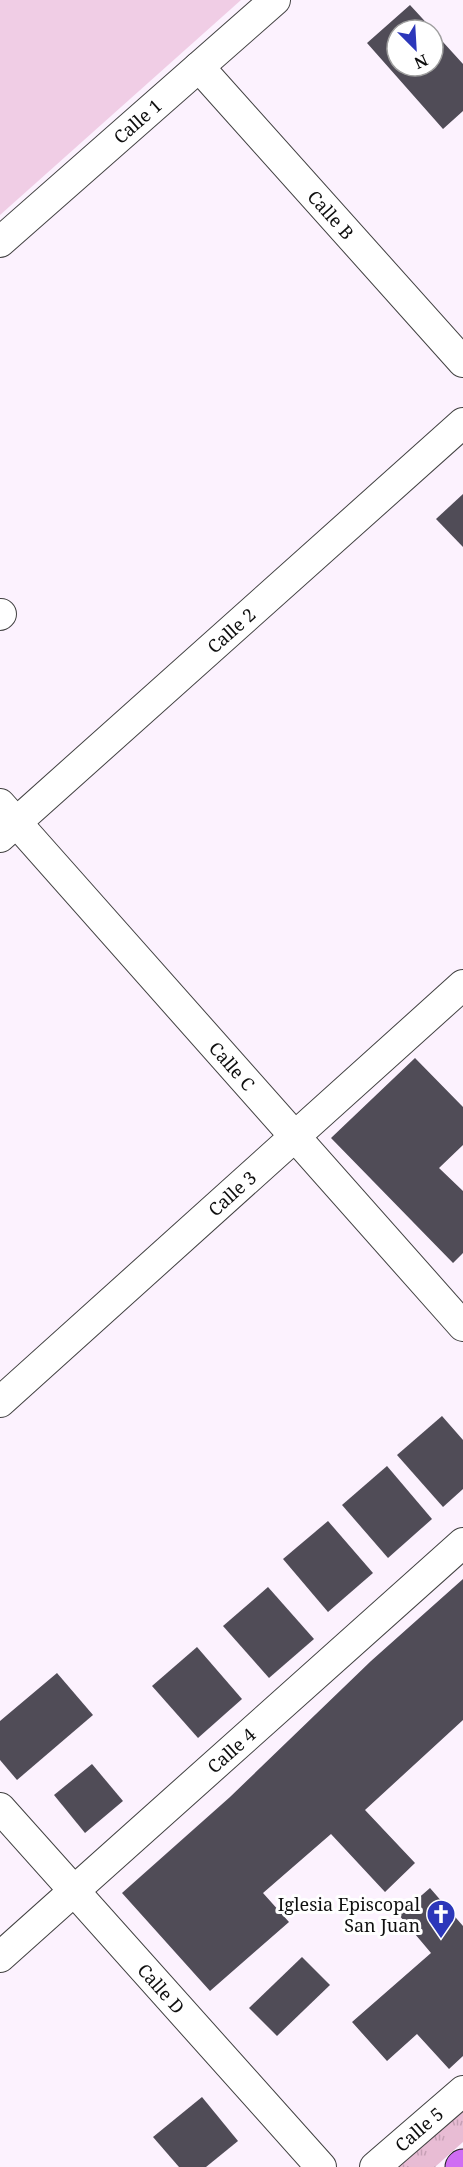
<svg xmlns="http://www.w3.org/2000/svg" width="463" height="2167" viewBox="0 0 463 2167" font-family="'Noto Serif',serif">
	<defs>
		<pattern id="grass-tufts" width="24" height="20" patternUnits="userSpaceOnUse" patternTransform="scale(1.5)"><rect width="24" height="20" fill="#e8bcd4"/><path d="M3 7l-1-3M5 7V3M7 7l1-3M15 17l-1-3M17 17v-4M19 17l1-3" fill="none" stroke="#c6a0b5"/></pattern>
	</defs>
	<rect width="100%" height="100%" fill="#fcf2fe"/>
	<polygon fill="url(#grass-tufts)" points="463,2111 463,2142 435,2167 399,2167"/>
	<polygon fill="#f0cde5" points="0,0 241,0 0,215"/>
	<g fill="#504c57">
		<polygon points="410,5 433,30 397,30 397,66 433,66 433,31 463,64 463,111 443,129 367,43"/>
		<polygon points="463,494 463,547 436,519"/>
		<polygon points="415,1058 463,1107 463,1145 439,1168 463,1191 463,1253 453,1263 331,1138"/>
		<polygon points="442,1416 463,1440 463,1489 443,1507 397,1455"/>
		<polygon points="387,1466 432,1519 388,1558 342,1505"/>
		<polygon points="328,1521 373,1573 328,1612 283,1559"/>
		<polygon points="463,1579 463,1720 365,1810 415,1863 385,1892 331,1834 263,1893 289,1922 210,1991 122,1893 230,1797 371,1661"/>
		<polygon points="268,1587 314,1639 269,1678 223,1626"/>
		<polygon points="197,1647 242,1699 198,1738 152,1686"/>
		<polygon points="57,1673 93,1715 17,1780 0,1760 0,1721"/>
		<polygon points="92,1764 123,1801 85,1833 54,1795"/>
		<polygon points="430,1888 463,1926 463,2056 449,2069 417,2034 387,2061 352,2022 431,1953 399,1915"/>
		<polygon points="302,1957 330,1985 277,2036 249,2008"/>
		<polygon points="202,2097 238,2141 206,2167 179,2167 153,2137"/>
	</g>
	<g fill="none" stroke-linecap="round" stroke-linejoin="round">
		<g stroke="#424242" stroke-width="32">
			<g id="minor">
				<path id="s1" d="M199,67l264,295"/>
				<path id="s2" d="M0,242l275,-242"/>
				<polyline points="0,615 1,614"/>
				<path id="s3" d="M0,804l463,522"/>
				<path id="s4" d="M0,837l463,-414"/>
				<path id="s5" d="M0,1402l463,-417"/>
				<path id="s6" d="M0,1808l321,359"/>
				<path id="s7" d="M0,1957l463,-414"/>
				<path id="s8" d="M375,2167l88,-76"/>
			</g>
		</g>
		<g stroke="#202020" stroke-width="35">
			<polyline id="major" points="462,2167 463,2166"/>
		</g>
		<use href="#minor" stroke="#fff" stroke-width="30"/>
		<use href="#major" stroke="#cf6df3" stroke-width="33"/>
	</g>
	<defs>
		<g id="church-pin" transform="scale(1.5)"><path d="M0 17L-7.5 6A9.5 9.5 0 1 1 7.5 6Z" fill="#2c37ba" stroke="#fff"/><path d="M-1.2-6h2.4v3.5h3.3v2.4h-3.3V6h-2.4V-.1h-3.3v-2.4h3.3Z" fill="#fff"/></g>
	</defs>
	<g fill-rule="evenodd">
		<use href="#church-pin" x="441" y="1914"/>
	</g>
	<g text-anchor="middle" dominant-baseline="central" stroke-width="6" stroke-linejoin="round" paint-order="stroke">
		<g font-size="18" fill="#0f0f0f" stroke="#fff">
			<text stroke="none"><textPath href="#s2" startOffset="183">Calle 1</textPath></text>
			<text stroke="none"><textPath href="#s1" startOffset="198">Calle B</textPath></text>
			<text stroke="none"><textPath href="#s4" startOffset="310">Calle 2</textPath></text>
			<text stroke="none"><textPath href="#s3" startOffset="350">Calle C</textPath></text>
			<text stroke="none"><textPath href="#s5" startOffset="312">Calle 3</textPath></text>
			<text stroke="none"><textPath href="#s7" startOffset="310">Calle 4</textPath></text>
			<text stroke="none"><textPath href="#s6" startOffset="242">Calle D</textPath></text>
			<text stroke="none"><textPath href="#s8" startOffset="58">Calle 5</textPath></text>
		</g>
		<g font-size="18" fill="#0f0f0f" stroke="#fff" text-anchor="end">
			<text x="420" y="1904">Iglesia Episcopal<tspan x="420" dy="21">San Juan</tspan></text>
		</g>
	</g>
	<g transform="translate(415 48) rotate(156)"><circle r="28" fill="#ffffff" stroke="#9f9f9f" stroke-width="1.5"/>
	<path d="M0-4.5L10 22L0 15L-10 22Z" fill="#2c37ba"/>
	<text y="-9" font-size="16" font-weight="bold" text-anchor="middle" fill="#0f0f0f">N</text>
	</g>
</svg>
